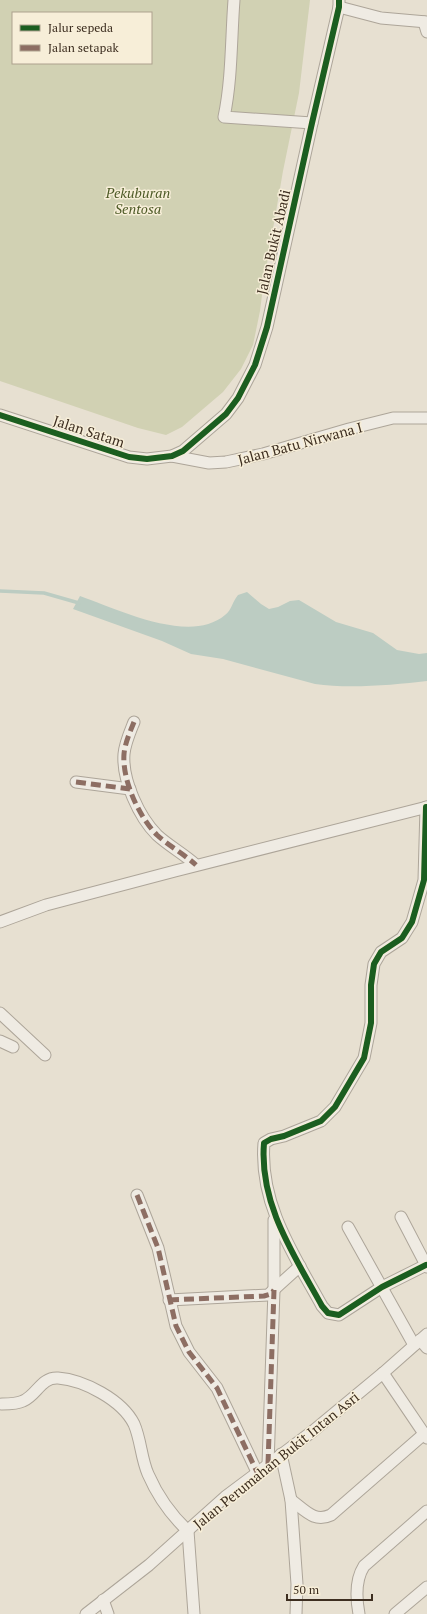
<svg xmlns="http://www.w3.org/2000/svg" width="427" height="1614" viewBox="0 0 427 1614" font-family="'PT Serif',serif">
	<rect width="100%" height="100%" fill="#e7e0d1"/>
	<path fill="#d1d1b3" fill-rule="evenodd" d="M0,0h310l-11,93 -16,78 -20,116 -3,24 -7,34 -12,24 -18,23 -41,35 -16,8 -28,-7 -138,-47zM13,13h138v50h-138z"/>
	<path fill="#bcccc2" d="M247,592l14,12 8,5 9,-2 12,-6 9,-1 37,22 37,11 24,17 22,4 8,-1v28c-34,4 -78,8 -112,3l-92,-25 -32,-5 -29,-13 -89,-32 7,-13c37,13 110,49 145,19 7,-5 7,-13 13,-20z"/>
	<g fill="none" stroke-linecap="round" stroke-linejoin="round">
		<polyline stroke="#bcccc2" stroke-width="3.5" points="0,591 44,593 79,603"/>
		<g stroke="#ada599" stroke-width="13">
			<g id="minor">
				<path d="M234,0c-3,39 -2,79 -10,117l88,6"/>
				<polyline points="339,7 381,18 427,22"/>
				<polyline points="424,22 427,32"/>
				<polyline points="0,415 129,457 147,459 172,456 183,451 226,414 238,398 255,365 267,327 312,123 339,7 339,0"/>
				<polyline points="172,456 209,463 226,462 263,454 349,429 393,418 427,418"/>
				<path d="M134,722c-4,10 -9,21 -10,32 -2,26 15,63 33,81 12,11 27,19 39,30"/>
				<polyline points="76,782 130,789"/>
				<polyline points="0,922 46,905 175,871 427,807"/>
				<polyline points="0,1013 45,1055"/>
				<polyline points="0,1041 13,1047"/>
				<polyline points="137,1195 158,1248 176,1326 189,1352 217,1388 257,1472"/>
				<polyline points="401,1217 427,1267"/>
				<polyline points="348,1227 414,1345"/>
				<path d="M426,1265l-44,22 -43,28 -11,-2 -6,-7c-28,-51 -63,-102 -58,-163l7,-4 13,-3 37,-15 14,-14 29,-49 7,-35v-38l3,-21 7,-12 21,-14 10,-16 12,-42 2,-73"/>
				<polyline points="169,1300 268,1295 300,1266"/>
				<polyline points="420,1340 427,1348"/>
				<polyline points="383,1373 427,1438"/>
				<path d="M2,1404c8,0 15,0 21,-3 14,-6 18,-24 35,-23 26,2 64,22 76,46 7,16 7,34 14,50 10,23 22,40 40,57l6,83"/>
				<polyline points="281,1454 291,1500 297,1584 296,1614"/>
				<polyline points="268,1464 274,1290 274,1220"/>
				<path d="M291,1500c14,10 23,23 40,15l93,-81"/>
				<polyline points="103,1600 108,1614"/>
				<polyline points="86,1614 149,1565 225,1497 313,1431 383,1373 427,1334"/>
				<path d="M359,1614c-3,-16 -4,-34 5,-48l63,-55"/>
				<polyline points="395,1614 427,1587"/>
			</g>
		</g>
		<use href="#minor" stroke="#efebe3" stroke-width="11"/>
		<g stroke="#8d6e63" stroke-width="5" stroke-dasharray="10 5" stroke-linecap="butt">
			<path d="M134,722c-4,10 -9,21 -10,32 -2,26 15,63 33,81 12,11 27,19 39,30"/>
			<polyline points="76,782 130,789"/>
			<polyline points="137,1195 158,1248 176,1326 189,1352 217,1388 257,1472"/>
			<polyline points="169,1300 264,1296 271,1294 274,1290"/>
			<polyline points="268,1464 274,1290"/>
		</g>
		<g stroke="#f7eed8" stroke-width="8">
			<g id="cycleway">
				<polyline points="0,415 129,457 147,459 172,456 183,451 226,414 238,398 255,365 267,327 312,123 339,7 339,0"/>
				<path d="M426,1265l-44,22 -43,28 -11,-2 -6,-7c-28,-51 -63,-102 -58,-163l7,-4 13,-3 37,-15 14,-14 29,-49 7,-35v-38l3,-21 7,-12 21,-14 10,-16 12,-42 2,-73"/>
			</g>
		</g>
		<use href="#cycleway" stroke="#1b5e20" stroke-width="6"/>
	</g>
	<g text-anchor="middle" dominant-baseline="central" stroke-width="3" stroke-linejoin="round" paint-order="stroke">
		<g font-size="14" font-style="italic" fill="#4d5a26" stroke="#f7eed8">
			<text x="138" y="192">Pekuburan<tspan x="138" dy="16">Sentosa</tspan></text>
		</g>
		<g font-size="14" fill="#3d2e20" stroke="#f7eed8">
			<text transform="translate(273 242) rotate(-77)">Jalan Bukit Abadi</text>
			<text transform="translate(89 431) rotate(18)">Jalan Satam</text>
			<text transform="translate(300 443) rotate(-15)">Jalan Batu Nirwana I</text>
			<text transform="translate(276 1460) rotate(-39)">Jalan Perumahan Bukit Intan Asri</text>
		</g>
	</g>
	<rect x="12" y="12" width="140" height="52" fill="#f7eed8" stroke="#ada18e"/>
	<rect x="20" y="25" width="20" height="6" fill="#1b5e20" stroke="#ada18e"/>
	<text x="48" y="32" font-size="12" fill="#3d2e20">Jalur sepeda</text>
	<rect x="20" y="45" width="20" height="6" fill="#8d6e63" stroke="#ada18e"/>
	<text x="48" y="52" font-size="12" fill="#3d2e20">Jalan setapak</text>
	<path d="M287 1594v6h85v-6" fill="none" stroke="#3d2e20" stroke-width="2"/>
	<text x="293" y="1594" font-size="12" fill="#3d2e20" stroke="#f7eed8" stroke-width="3" paint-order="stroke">50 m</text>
</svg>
